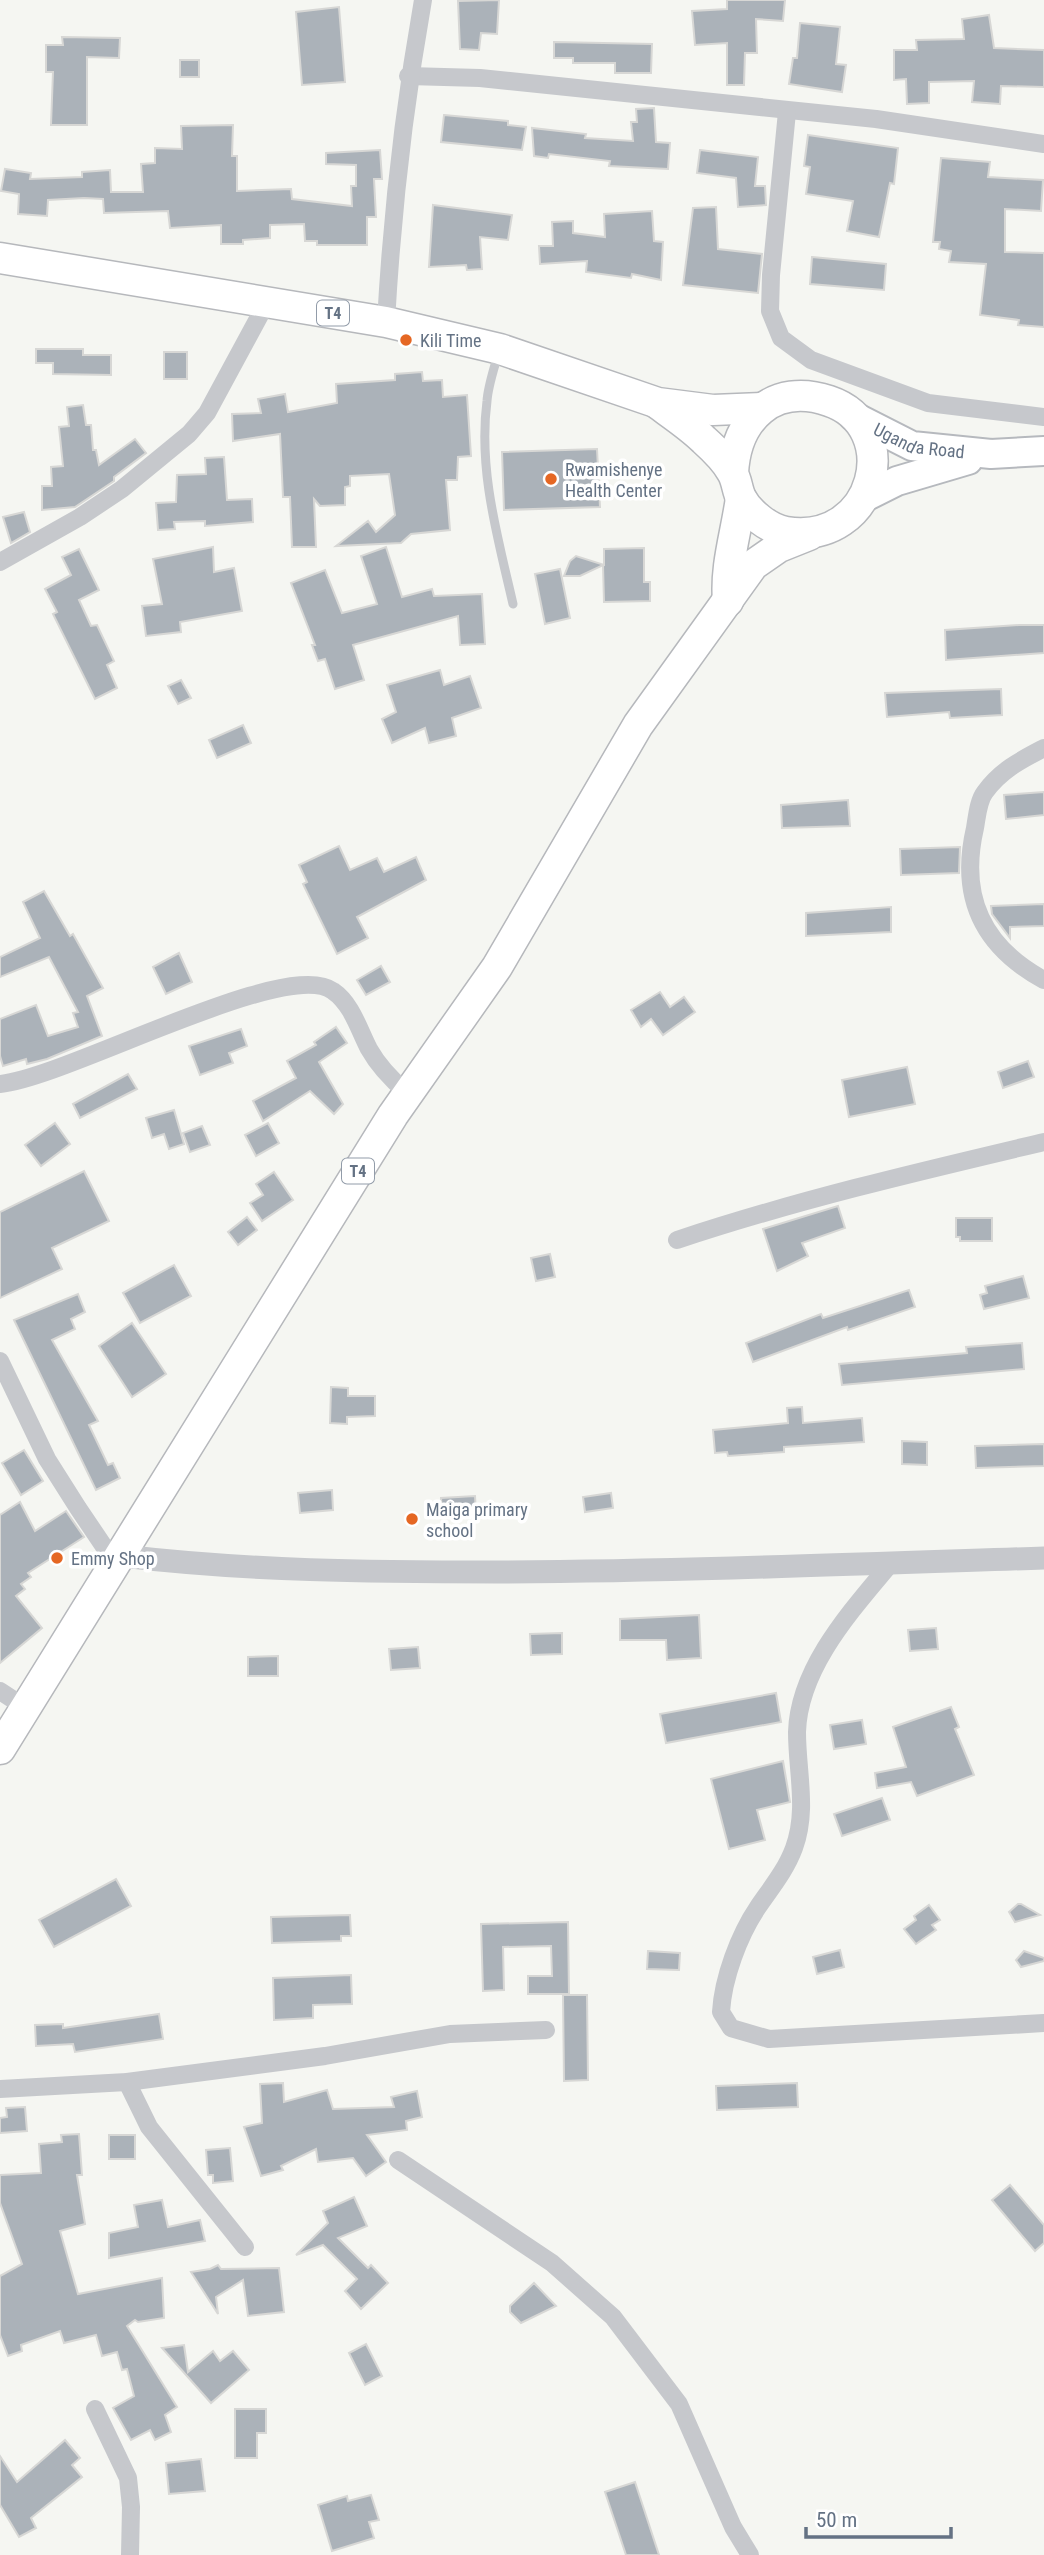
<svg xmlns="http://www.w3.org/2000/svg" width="1044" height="2555" viewBox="0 0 1044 2555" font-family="'Roboto Condensed',sans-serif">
	<rect width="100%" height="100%" fill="#f5f6f2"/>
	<g fill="#abb2b9" stroke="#d7d7d5" stroke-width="2">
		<polygon points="499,0 497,34 481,33 479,50 460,49 458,1"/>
		<polygon points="727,0 785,0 783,21 756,19 757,53 745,53 744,85 727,85 727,43 695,45 692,11 727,9"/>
		<polygon points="339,7 345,82 302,85 296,12"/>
		<polygon points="989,15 994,48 1044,50 1044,87 1001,86 1000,104 972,102 974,81 929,82 929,103 907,104 906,79 894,80 894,50 917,50 916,40 964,39 962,19"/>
		<polygon points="800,23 840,27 836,64 846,65 842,92 789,84 793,58 797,58"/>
		<polygon points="62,37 120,38 119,58 87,57 87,125 51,125 53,72 46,72 46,45 63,45"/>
		<polygon points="554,42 652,44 651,73 615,73 615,63 573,63 573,58 554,58"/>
		<rect x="180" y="60" width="19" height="17"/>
		<polygon points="654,108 656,142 670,143 668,169 609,166 610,161 549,154 548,158 534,156 532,128 586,134 585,138 633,141 631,122 637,122 636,109"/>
		<polygon points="444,115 508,121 508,125 526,127 522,150 441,142"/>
		<polygon points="233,125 232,156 237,156 237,191 291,189 292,199 352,206 351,186 356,186 356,165 326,164 326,153 380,150 382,179 374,179 376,217 367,217 367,245 317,245 317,241 305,241 304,224 270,225 270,238 243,240 243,244 221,244 221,225 170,228 168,211 104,213 103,199 84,198 48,200 47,216 18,214 19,194 1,191 5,169 31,173 30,179 82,177 82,172 110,170 111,192 143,192 141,164 155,163 155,148 182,149 181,126"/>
		<polygon points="808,135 898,148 894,184 890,183 879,237 847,231 853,201 806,194 810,167 804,166"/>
		<polygon points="700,150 758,157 755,186 765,186 766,205 738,207 736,178 697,173"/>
		<polygon points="941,158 990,162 988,177 1043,180 1041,211 1005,209 1005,252 1044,253 1044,327 1018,325 1019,320 980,315 986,264 949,262 951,251 939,249 940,242 933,242"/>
		<polygon points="433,205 512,215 508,240 480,237 482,269 467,270 466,265 429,267"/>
		<polygon points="716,207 718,249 762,254 758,293 683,285 693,208"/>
		<polygon points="652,211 654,241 663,242 661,280 632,274 631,278 586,272 587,261 540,264 539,246 553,246 552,222 573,221 573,233 605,237 604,214"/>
		<polygon points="812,257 886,264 884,290 810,284"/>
		<polygon points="36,349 83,349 83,355 111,355 111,375 53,374 53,363 36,363"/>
		<rect x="164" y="352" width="23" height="27"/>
		<polygon points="422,372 423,381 442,380 443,397 467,395 471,456 458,457 457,480 446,480 450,530 411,534 401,543 336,546 368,521 376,532 395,515 389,474 350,476 350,486 345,487 345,505 320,506 314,499 316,547 292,547 290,497 283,497 280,434 233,441 232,414 261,413 258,399 285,394 288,412 337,403 336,384 395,380 395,374"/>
		<polygon points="83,405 86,425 91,425 93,450 96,450 99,465 135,439 146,453 114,477 114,481 75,507 42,510 42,486 52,486 51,467 63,466 59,427 69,426 67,407"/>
		<polygon points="597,449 600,507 504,510 502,452"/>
		<polygon points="224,457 227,500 252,499 253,522 205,526 205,521 174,522 175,529 158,530 156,503 176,502 177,475 206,474 205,458"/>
		<polygon points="24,512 30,532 11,543 3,517"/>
		<polygon points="213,547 214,572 234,568 242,611 180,622 181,632 146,636 142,606 162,604 153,559"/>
		<polygon points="386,547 402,597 432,589 434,596 482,594 485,644 460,645 458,616 353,645 364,680 335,689 325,659 318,661 312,645 315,645 291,583 325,570 342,613 377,604 361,556"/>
		<polygon points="644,548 644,582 650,582 650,601 604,602 603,565 580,576 564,576 570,561 576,556 604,565 604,549"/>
		<polygon points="79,549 99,590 79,600 91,626 97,625 114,661 107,665 117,688 95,699 53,614 57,612 45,589 71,575 62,557"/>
		<polygon points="560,569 570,618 545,624 535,574"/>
		<polygon points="1019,625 1044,625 1044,653 946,660 945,630"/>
		<polygon points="440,670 444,685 470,676 481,708 452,718 456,736 429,743 425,728 392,743 382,719 396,712 387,685"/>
		<polygon points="181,680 191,698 178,704 168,686"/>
		<polygon points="1001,689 1002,715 950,718 949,712 887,717 885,693"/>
		<polygon points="243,725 251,743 217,758 209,740"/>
		<polygon points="1044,792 1044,815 1006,819 1004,795"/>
		<polygon points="848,800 850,826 782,828 781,805"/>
		<polygon points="339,846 350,870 377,858 384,872 416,857 426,880 357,917 368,938 337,954 303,884 307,882 299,865"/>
		<polygon points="960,847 959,873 901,875 900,849"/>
		<polygon points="44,891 70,936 73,934 103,988 87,996 102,1036 47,1059 27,1064 26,1059 3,1066 0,1056 0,1019 36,1005 48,1036 78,1027 73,1013 78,1012 49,957 0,977 0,957 40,938 23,902"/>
		<polygon points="1044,904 1044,926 1010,927 1010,938 992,914 991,906"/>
		<polygon points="891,907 891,932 806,936 806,913"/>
		<polygon points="179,953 192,982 166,994 153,967"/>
		<polygon points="381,966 390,982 366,995 357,980"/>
		<polygon points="660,992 670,1007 684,997 695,1012 663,1035 651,1019 641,1027 631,1010"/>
		<polygon points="336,1027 347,1043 319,1062 343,1104 334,1114 310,1091 263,1121 253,1101 296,1078 287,1061 316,1045 314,1042"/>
		<polygon points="241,1029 247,1046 229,1053 233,1063 200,1075 189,1046"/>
		<polygon points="1028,1061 1034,1077 1003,1088 998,1072"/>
		<polygon points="907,1067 915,1104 849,1117 842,1080"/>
		<polygon points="128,1074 137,1089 80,1118 73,1104"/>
		<polygon points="174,1110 184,1144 169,1149 164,1134 152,1138 146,1118"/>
		<polygon points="55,1123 70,1144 41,1166 25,1145"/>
		<polygon points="268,1123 279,1143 256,1156 245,1135"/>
		<polygon points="202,1126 210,1145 190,1152 183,1133"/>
		<polygon points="84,1171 109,1221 52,1248 62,1269 0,1298 0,1212"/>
		<polygon points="274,1172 293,1200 262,1221 250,1203 263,1195 256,1184"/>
		<polygon points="838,1206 845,1228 802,1243 808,1256 777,1271 763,1229"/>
		<polygon points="247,1217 257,1230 238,1245 228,1232"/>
		<polygon points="956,1218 992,1218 992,1241 960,1241 960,1237 956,1237"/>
		<polygon points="550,1254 555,1277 536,1281 531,1258"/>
		<polygon points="174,1265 191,1296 140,1323 123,1293"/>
		<polygon points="1023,1276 1029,1298 984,1309 980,1295 987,1293 985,1286"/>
		<polygon points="909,1290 915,1307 848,1330 847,1327 753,1362 746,1343 821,1314 823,1318"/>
		<polygon points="78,1294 85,1312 71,1319 75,1329 52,1340 98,1421 89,1425 108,1465 113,1463 120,1478 96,1490 14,1320"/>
		<polygon points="132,1323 166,1374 132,1397 99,1346"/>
		<polygon points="1022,1343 1024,1369 842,1385 839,1364 967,1353 966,1347"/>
		<polygon points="331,1387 348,1388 348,1396 375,1396 375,1416 347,1417 347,1424 330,1423"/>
		<polygon points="802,1407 803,1423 862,1418 864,1442 784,1447 784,1452 728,1456 727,1452 715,1453 713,1430 788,1423 787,1408"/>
		<polygon points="902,1441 927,1442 927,1465 902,1464"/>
		<polygon points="1044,1444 1044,1466 976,1468 975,1446"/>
		<polygon points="24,1450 43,1481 21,1495 2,1463"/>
		<polygon points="332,1490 333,1510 300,1513 298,1493"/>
		<polygon points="611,1493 613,1508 585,1512 583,1497"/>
		<polygon points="475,1496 476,1513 442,1514 441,1498"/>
		<polygon points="20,1502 35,1531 66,1511 84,1537 28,1573 31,1577 21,1584 25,1589 16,1596 42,1628 0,1663 0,1515"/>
		<polygon points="699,1615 701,1658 667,1660 666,1640 620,1640 620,1619"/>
		<polygon points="936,1628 938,1649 910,1651 908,1630"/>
		<polygon points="562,1633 562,1654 531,1655 530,1634"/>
		<polygon points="418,1647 420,1668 391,1670 389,1649"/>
		<polygon points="278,1656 278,1676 248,1676 248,1657"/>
		<polygon points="776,1693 781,1722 666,1743 660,1714"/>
		<polygon points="951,1707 959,1727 955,1729 974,1775 917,1796 911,1782 877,1788 875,1773 906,1767 893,1727"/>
		<polygon points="862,1720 866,1744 834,1749 830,1725"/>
		<polygon points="783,1761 790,1802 757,1810 765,1840 729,1849 711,1779"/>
		<polygon points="882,1798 890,1820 842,1836 834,1814"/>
		<polygon points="116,1879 131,1906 54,1947 39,1920"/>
		<polygon points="1018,1904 1021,1904 1040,1915 1015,1922 1009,1912"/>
		<polygon points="929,1905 940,1920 932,1925 936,1930 916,1944 904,1929 916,1920 914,1916"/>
		<polygon points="350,1915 351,1936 341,1936 341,1941 272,1943 271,1917"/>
		<polygon points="568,1922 569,1994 528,1994 528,1976 552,1976 551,1946 503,1947 504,1990 483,1991 481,1924"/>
		<polygon points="840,1950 844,1967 817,1974 813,1957"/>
		<polygon points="648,1951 680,1953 679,1970 647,1969"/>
		<polygon points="1024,1951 1044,1958 1044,1961 1021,1967 1016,1960"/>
		<polygon points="351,1975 352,2004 313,2005 313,2018 274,2020 273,1978"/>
		<polygon points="563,1995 587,1995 588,2080 564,2081"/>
		<polygon points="159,2014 163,2039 75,2052 73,2044 36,2046 35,2025 63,2024 63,2028"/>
		<polygon points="283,2083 284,2102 327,2090 333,2109 394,2107 391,2097 417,2091 422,2117 406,2121 407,2130 367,2135 386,2162 366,2176 353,2158 318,2162 316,2149 281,2166 283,2170 261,2176 244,2127 262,2123 260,2084"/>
		<polygon points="797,2083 798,2107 717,2110 716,2086"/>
		<polygon points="25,2107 27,2131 0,2133 0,2118 7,2117 6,2108"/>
		<polygon points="79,2134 82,2175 77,2175 85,2224 60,2231 78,2294 162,2278 164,2318 138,2322 135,2320 127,2326 177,2407 165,2415 171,2432 155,2440 150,2430 131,2440 113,2408 134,2396 127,2369 122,2370 117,2352 102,2356 96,2335 64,2343 60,2331 21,2345 22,2351 8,2356 0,2335 0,2276 22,2264 0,2203 0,2175 41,2173 39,2144 62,2142 61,2135"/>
		<rect x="109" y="2135" width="26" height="24"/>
		<polygon points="230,2148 233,2181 213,2183 213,2175 208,2175 206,2150"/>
		<polygon points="1010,2185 1044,2225 1044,2243 1035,2251 992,2200"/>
		<polygon points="354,2197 367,2226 338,2238 368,2268 371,2265 388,2283 361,2309 345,2291 357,2279 323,2245 296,2255 328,2223 323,2211"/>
		<polygon points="162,2200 168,2227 200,2220 205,2241 109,2258 109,2233 138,2227 134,2205"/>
		<polygon points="218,2265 221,2269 279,2268 284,2312 248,2316 243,2280 216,2297 218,2314 191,2272 210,2269"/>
		<polygon points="534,2283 556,2306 521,2323 510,2312 510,2306"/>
		<polygon points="366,2344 382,2376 365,2385 349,2353"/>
		<polygon points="184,2345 188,2372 213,2351 220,2361 233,2351 249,2370 211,2403 162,2348"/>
		<polygon points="235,2409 266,2409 266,2433 257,2433 257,2458 235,2458"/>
		<polygon points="65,2440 80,2458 72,2465 82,2477 31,2518 36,2528 19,2537 0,2505 0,2456 17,2482"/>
		<polygon points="201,2459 205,2491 169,2494 166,2463"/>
		<polygon points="635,2482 659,2555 626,2555 605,2492"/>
		<polygon points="371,2495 379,2520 369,2522 374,2538 332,2551 318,2505 347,2496 348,2501"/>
	</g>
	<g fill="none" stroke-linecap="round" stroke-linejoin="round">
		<g stroke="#b6b9be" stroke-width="32">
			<g id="primary">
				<path id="s1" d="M853,416l59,30 79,8 53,-3"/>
				<polyline points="865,497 897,481 968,460"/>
			</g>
		</g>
		<g stroke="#b6b8bc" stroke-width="33">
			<g id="trunk">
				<polyline points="0,258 386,322 500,349 658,403 713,410 762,408"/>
				<path d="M658,404c15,11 33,23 46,36 10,9 22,21 28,32 5,8 5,18 9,26 8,15 28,31 45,34 91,14 118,-106 43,-131 -56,-19 -93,18 -96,72"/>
				<path d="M728,601c-3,-35 8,-67 13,-103"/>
				<polyline points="0,1749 393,1115 497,967 638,725 753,565 779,547 809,535"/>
			</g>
		</g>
		<path stroke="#c6c8cc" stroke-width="9" d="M498,354c-4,15 -10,32 -11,47 -9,69 11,137 26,203"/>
		<g stroke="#c6c8cc" stroke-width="18">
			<polyline points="408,76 480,78 876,119 1044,144"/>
			<polyline points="787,112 771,275 770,311 781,338 811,360 928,403 1044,417"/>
			<path d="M386,322c6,-109 18,-215 37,-322"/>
			<polyline points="0,562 80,517 122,489 189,434 207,413 267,302"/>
			<path d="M1044,748c-23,12 -43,22 -59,44 -7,9 -8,25 -10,36 -16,69 8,119 69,152"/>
			<path d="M0,1084c68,-7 286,-127 333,-93 19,13 26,39 36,58 10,18 23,31 38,44"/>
			<path d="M677,1240c120,-40 244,-69 367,-98"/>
			<polyline points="0,1361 47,1459 78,1508 107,1551 122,1556"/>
			<path d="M891,1563c-39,47 -92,104 -94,169 0,40 11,78 -3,116 -8,22 -23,40 -36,59 -19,28 -35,71 -37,105l10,16 38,11 275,-16"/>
			<polyline points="0,1691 26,1708"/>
			<polyline points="127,2082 149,2127 245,2247"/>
			<polyline points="0,2089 127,2082 325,2056 450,2034 546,2030"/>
			<polyline points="398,2160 552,2263 613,2317 679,2404 733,2527 750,2555"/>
			<polyline points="95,2409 128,2478 131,2507 130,2555"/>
		</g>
		<path stroke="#c6c8cc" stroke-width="23" d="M122,1556c129,15 247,16 376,16 182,-1 364,-8 546,-14"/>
		<use href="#primary" stroke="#fff" stroke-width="28"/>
		<use href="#trunk" stroke="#fff" stroke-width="30"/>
	</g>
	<g fill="#e56723" stroke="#fff" stroke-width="2.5">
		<circle cx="406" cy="340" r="7"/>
		<circle cx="551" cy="479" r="7"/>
		<circle cx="412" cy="1519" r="7"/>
		<circle cx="57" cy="1558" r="7"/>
	</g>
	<g text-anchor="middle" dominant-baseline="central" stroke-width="7" stroke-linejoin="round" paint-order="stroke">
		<g fill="#fff" stroke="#929ca9" stroke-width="2">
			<rect x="317" y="300.5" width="32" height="25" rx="5"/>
			<rect x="342" y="1158.5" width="32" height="25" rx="5"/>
		</g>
		<g font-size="16" font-weight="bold" fill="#647284">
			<text x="333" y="313">T4</text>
			<text x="358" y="1171">T4</text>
		</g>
		<g font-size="18" fill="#647284" stroke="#fff" text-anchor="start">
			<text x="420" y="340">Kili Time</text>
			<text x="565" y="469">Rwamishenye<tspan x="565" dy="21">Health Center</tspan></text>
			<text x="426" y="1509">Maiga primary<tspan x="426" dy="21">school</tspan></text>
			<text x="71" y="1558">Emmy Shop</text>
		</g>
		<g font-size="18" fill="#647284" stroke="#fff">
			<text stroke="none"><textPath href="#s1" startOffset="72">Uganda Road</textPath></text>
		</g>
	</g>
	<path d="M806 2527v10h145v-10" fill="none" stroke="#647284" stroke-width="3.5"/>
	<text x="816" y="2527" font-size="21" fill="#647284" stroke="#ffffff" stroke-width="5" paint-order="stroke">50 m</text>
</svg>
